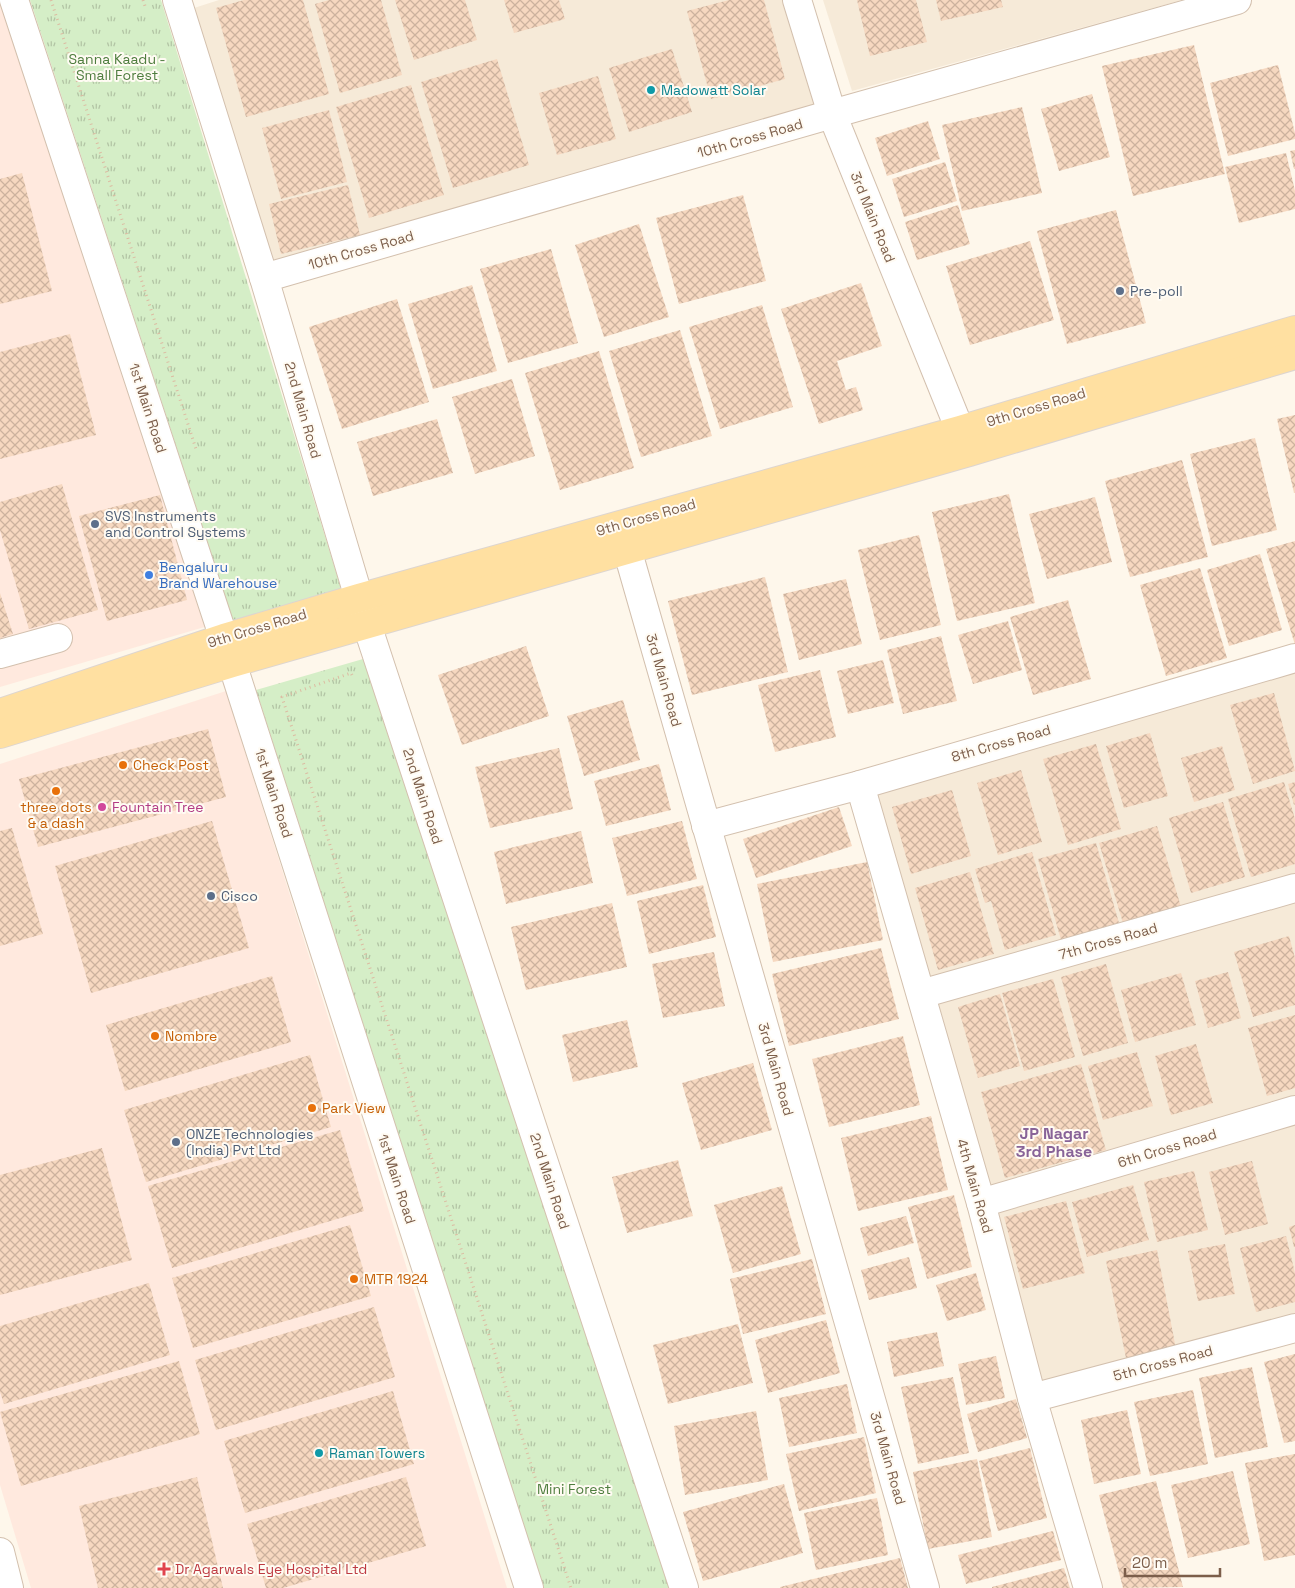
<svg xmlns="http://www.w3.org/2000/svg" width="1295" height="1588" viewBox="0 0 1295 1588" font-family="'Space Grotesk',sans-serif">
	<defs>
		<pattern id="park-tufts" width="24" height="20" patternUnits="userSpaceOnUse" patternTransform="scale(1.25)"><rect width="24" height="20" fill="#d5eec7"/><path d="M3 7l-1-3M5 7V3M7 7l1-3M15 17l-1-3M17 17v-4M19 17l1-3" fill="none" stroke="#b2c4a4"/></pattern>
		<pattern id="building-cross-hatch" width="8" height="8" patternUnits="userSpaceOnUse" patternTransform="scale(1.25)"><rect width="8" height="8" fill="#f6d8c0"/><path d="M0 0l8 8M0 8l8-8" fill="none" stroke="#ccb29e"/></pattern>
	</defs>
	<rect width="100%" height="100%" fill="#fef7eb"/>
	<g fill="#f6ead8">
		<polygon points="219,0 787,0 819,103 270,266 194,8"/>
		<polygon points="823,0 1182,0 852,91"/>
		<polygon points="1295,673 1295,878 931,980 876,792"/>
		<polygon points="1295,899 1295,1098 991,1187 937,999"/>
		<polygon points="1295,1120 1295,1321 1041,1388 992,1210"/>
	</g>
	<g fill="#ffe9de">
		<polygon points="0,0 3,0 208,626 0,687"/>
		<polygon points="226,691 507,1588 31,1588 0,1485 0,764"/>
	</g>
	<g fill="url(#park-tufts)">
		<polygon points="30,0 161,0 343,595 235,626"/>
		<polygon points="363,659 669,1588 544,1588 256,690"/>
	</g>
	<g fill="url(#building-cross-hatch)">
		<polygon points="244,0 303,0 329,94 246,117 216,8"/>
		<polygon points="329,0 381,0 402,75 340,93 315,4"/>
		<polygon points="395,0 465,0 477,40 414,60"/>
		<polygon points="504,0 559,0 565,19 514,33"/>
		<polygon points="729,0 764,0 785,79 711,99 687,11"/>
		<polygon points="857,0 916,0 927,42 870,56"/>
		<polygon points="936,0 1001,0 1003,7 941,21"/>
		<polygon points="1194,45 1225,174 1133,196 1102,66"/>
		<polygon points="672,49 692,112 629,132 609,68"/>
		<polygon points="497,59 529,165 453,188 421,82"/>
		<polygon points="1278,65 1295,133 1295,139 1228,156 1210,83"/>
		<polygon points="598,76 616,139 557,155 539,93"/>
		<polygon points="411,85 444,195 369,218 336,107"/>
		<polygon points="1092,94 1110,157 1059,171 1041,109"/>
		<polygon points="1022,107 1042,193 962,211 942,125"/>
		<polygon points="329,110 347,182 281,199 262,128"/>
		<polygon points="928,121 940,159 887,176 875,138"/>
		<polygon points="1295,150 1295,169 1294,169 1290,151"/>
		<polygon points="1286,153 1295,191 1295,209 1239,223 1225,167"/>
		<polygon points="945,162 957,201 904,217 892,179"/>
		<polygon points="22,173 52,291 0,304 0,179"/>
		<polygon points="348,185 360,235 281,254 269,204"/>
		<polygon points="743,195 766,281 679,304 656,218"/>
		<polygon points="958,205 970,244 917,260 905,222"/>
		<polygon points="1116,210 1146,323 1067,344 1037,231"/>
		<polygon points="639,224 669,317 604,337 575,245"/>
		<polygon points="1030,241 1054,320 970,345 946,266"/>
		<polygon points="551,249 578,343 508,363 480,269"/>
		<polygon points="861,283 882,346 837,361 846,390 856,387 863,410 819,424 781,309"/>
		<polygon points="472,285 497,371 433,389 408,304"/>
		<polygon points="397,299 429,402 342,429 309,327"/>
		<polygon points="762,305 793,407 720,429 689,327"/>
		<polygon points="680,330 712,436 641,457 609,351"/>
		<polygon points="70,334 96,435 0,459 0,352"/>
		<polygon points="599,351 634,468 560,490 525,373"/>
		<polygon points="512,379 535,456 475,474 452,397"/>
		<polygon points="1295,415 1295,493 1294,493 1277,419"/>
		<polygon points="437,419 453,473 373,496 357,442"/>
		<polygon points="1255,438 1277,530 1212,546 1190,454"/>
		<polygon points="1182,460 1208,557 1130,577 1105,481"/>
		<polygon points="62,484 98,610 29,629 0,530 0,502"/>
		<polygon points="1009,494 1035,603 957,621 932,512"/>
		<polygon points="160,495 187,600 107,621 79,516"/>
		<polygon points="1095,497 1112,562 1047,579 1029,514"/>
		<polygon points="919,535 941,625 880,640 858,550"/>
		<polygon points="1295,541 1295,645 1266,549"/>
		<polygon points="1260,554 1282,630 1229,646 1207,570"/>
		<polygon points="1200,568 1227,658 1166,676 1140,585"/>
		<polygon points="765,577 788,672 692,695 668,601"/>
		<polygon points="846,579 862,644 799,660 783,594"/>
		<polygon points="0,593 13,634 0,638"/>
		<polygon points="1068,600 1091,679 1033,695 1010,617"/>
		<polygon points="1008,621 1022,670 973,684 958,635"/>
		<polygon points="941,636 957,701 903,714 887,650"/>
		<polygon points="526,646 549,716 462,745 438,675"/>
		<polygon points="883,660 894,703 848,714 837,671"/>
		<polygon points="820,670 836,737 775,752 758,685"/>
		<polygon points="1274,693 1295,771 1253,784 1230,705"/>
		<polygon points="623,700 640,760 584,776 567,716"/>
		<polygon points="208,729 226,797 38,847 19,779"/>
		<polygon points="1150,733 1168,796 1124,808 1106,746"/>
		<polygon points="1096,744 1121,829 1068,845 1043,759"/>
		<polygon points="1222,746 1235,790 1194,802 1181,758"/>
		<polygon points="559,748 573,809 490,828 475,767"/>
		<polygon points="659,764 671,810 606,826 594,781"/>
		<polygon points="1021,770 1042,842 998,855 977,783"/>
		<polygon points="1284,782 1295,819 1295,864 1251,877 1228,799"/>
		<polygon points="1295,782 1295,804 1294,805 1288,784"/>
		<polygon points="952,790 971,856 911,874 892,807"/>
		<polygon points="1223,802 1245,877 1191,893 1169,818"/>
		<polygon points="839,807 852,846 756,878 743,839"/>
		<polygon points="212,821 249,948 91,993 55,866"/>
		<polygon points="682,821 697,879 627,896 612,838"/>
		<polygon points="1157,826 1181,907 1123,923 1099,843"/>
		<polygon points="12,828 43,934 0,946 0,831"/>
		<polygon points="581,831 593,883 506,904 494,852"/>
		<polygon points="1096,843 1119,923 1061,940 1038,859"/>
		<polygon points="1032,852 1056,935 1005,950 991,901 985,903 975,869"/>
		<polygon points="867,862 883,940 773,962 757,884"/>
		<polygon points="970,872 994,954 938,970 915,888"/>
		<polygon points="703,885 716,937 649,954 637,901"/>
		<polygon points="612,903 627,967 526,990 511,927"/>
		<polygon points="1289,936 1295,958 1295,1005 1253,1017 1234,952"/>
		<polygon points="881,948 899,1019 789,1046 772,974"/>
		<polygon points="714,952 725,1006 663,1018 652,964"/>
		<polygon points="1106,964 1128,1043 1083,1056 1061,977"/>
		<polygon points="1228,972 1241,1018 1208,1028 1195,981"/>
		<polygon points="1181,973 1196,1025 1135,1042 1121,990"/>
		<polygon points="272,976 291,1042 125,1091 106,1025"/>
		<polygon points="1053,979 1075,1057 1024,1071 1002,993"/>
		<polygon points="1000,994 1020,1066 978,1078 958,1007"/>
		<polygon points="1295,1015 1295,1088 1267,1096 1248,1028"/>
		<polygon points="627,1020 638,1067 573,1082 562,1035"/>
		<polygon points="903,1036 920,1105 829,1127 812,1059"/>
		<polygon points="1196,1044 1213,1103 1171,1115 1155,1056"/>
		<polygon points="1137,1052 1153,1106 1103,1120 1088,1066"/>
		<polygon points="310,1055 331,1127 146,1182 124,1110"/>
		<polygon points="753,1063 772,1130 701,1150 682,1083"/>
		<polygon points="1081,1064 1106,1150 1005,1178 981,1092"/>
		<polygon points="931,1116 948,1190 858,1211 841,1138"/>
		<polygon points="340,1130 364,1211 172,1268 148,1186"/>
		<polygon points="102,1148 132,1260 0,1295 0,1175"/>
		<polygon points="678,1160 693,1216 627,1233 612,1177"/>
		<polygon points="1252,1161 1268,1224 1225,1235 1209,1172"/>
		<polygon points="1194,1171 1208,1230 1157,1242 1144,1182"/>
		<polygon points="1133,1185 1149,1240 1087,1257 1072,1202"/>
		<polygon points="782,1186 801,1254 733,1273 714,1205"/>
		<polygon points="954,1195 972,1267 927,1279 908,1207"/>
		<polygon points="1066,1201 1085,1273 1023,1289 1004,1217"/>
		<polygon points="906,1216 914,1243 868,1256 860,1228"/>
		<polygon points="350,1225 371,1296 193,1348 172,1278"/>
		<polygon points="1295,1225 1295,1247 1294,1247 1289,1227"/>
		<polygon points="1286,1236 1295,1273 1295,1302 1256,1312 1240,1248"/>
		<polygon points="1225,1244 1235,1294 1198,1301 1188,1251"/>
		<polygon points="1157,1250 1176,1349 1126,1358 1106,1261"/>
		<polygon points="909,1257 917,1288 869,1300 861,1270"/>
		<polygon points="812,1259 826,1314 743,1334 730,1279"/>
		<polygon points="976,1273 986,1310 947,1321 936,1285"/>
		<polygon points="149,1283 170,1355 4,1404 0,1392 0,1326"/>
		<polygon points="374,1307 395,1377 216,1430 195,1360"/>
		<polygon points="826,1320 840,1373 768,1393 755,1340"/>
		<polygon points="738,1324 753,1383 668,1404 653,1345"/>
		<polygon points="937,1332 944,1366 894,1377 887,1342"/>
		<polygon points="1295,1354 1295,1441 1284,1443 1264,1362"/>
		<polygon points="996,1356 1005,1398 966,1405 958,1364"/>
		<polygon points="179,1361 200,1434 21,1486 0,1412"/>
		<polygon points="1252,1367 1268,1447 1215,1458 1199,1378"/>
		<polygon points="953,1377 969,1453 918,1464 901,1387"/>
		<polygon points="847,1384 857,1433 789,1447 779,1398"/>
		<polygon points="1193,1390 1208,1464 1150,1476 1134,1402"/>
		<polygon points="393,1391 414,1464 245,1513 224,1441"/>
		<polygon points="1016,1399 1027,1438 978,1452 967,1414"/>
		<polygon points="1127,1410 1141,1474 1094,1484 1081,1420"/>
		<polygon points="756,1411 768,1480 685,1495 674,1426"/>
		<polygon points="864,1437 876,1493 799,1511 786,1454"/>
		<polygon points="1030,1448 1047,1518 998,1531 979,1461"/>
		<polygon points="1295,1454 1295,1555 1264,1561 1245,1463"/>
		<polygon points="977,1459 992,1537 928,1549 913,1472"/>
		<polygon points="1233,1471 1250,1544 1188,1558 1171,1485"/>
		<polygon points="197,1477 223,1588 98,1588 79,1506"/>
		<polygon points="406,1477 426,1546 283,1588 266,1588 247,1524"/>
		<polygon points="1156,1481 1183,1587 1123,1588 1099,1495"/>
		<polygon points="784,1484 803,1553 703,1581 683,1512"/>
		<polygon points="877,1498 888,1555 816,1570 804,1513"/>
		<polygon points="1053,1531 1061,1560 966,1584 958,1555"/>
		<polygon points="900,1558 908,1588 780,1588 780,1587"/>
		<polygon points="1064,1568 1070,1588 992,1588 992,1587"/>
	</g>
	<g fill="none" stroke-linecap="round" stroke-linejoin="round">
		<g stroke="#d3c0ae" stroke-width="30">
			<g id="minor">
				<polyline points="14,0 232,663 529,1588"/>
				<polyline points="177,0 264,278 367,625 684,1588"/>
				<polyline points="797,0 832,114 960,430"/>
				<polyline points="264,278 832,114 1237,0"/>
				<polyline points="627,549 925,1588"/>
				<polyline points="0,654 58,638"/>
				<polyline points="860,785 981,1203 1032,1398 1088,1588"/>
				<polyline points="706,826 860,785 1295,658"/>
				<polyline points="921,994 1295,888"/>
				<polyline points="981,1203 1295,1110"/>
				<polyline points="1032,1398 1295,1328"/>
				<polyline points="0,1552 9,1588"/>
			</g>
		</g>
		<g stroke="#ddd5d0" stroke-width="30">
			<g id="major">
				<polyline points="0,713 224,638 359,598 960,430 1295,330"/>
				<polyline points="0,734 232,663 969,452 1295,355"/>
			</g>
		</g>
		<g stroke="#dcbba2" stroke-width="3" stroke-dasharray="1 4" stroke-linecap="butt">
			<polyline points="51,0 196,449"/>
			<polyline points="143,0 146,9"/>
			<polyline points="352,675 351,673 282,697 571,1588"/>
		</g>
		<use href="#minor" stroke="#fff" stroke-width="28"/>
		<use href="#major" stroke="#ffe0a1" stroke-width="28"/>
	</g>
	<g fill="#0f9aa8" stroke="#fffbf3" stroke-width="2">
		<circle cx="651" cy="90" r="5"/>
		<circle cx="319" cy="1453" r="5"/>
	</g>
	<g fill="#5c6f8a" stroke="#fffbf3" stroke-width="2">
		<circle cx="1120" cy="291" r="5"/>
		<circle cx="95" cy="524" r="5"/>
		<circle cx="211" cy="896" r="5"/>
		<circle cx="176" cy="1142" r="5"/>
	</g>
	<circle fill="#3f7fe0" stroke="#fffbf3" stroke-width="2" cx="149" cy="575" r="5"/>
	<g fill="#e8710a" stroke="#fffbf3" stroke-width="2">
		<circle cx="123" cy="765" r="5"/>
		<circle cx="56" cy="791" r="5"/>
		<circle cx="155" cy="1036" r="5"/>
		<circle cx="312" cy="1108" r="5"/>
		<circle cx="354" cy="1279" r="5"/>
	</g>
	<circle fill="#d1479c" stroke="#fffbf3" stroke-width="2" cx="102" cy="807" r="5"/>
	<path fill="#e0444e" stroke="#fffbf3" stroke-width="2" d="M161.5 1561.5h5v5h5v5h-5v5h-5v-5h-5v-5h5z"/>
	<g text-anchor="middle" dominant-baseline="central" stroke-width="4" stroke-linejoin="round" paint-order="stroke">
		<g font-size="14" fill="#4e7d3e" stroke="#fffbf3">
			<text x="117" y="59">Sanna Kaadu -<tspan x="117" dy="16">Small Forest</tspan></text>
			<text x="574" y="1489">Mini Forest</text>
		</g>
		<g font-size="14" fill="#0d838f" stroke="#fffbf3" text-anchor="start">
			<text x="661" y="90">Madowatt Solar</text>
			<text x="329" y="1453">Raman Towers</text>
		</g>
		<g font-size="14" fill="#7c5e4a" stroke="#fffbf3">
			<text transform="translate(750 138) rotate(-16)">10th Cross Road</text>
			<text transform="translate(873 217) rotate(68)">3rd Main Road</text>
			<text transform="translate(361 250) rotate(-16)">10th Cross Road</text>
			<text transform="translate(1036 407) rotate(-17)">9th Cross Road</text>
			<text transform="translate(148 408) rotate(72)">1st Main Road</text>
			<text transform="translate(303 410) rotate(74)">2nd Main Road</text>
			<text transform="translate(646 517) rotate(-16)">9th Cross Road</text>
			<text transform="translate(257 628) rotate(-17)">9th Cross Road</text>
			<text transform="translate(664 680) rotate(74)">3rd Main Road</text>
			<text transform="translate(1001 743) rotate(-16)">8th Cross Road</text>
			<text transform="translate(274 793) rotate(72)">1st Main Road</text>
			<text transform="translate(423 796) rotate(72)">2nd Main Road</text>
			<text transform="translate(1108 941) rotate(-16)">7th Cross Road</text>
			<text transform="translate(776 1069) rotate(74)">3rd Main Road</text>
			<text transform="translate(1167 1148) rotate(-17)">6th Cross Road</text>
			<text transform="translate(397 1179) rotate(72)">1st Main Road</text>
			<text transform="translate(550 1181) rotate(72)">2nd Main Road</text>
			<text transform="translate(975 1186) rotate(74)">4th Main Road</text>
			<text transform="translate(1163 1363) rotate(-15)">5th Cross Road</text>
			<text transform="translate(888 1458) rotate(74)">3rd Main Road</text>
		</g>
		<g font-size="14" fill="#4e5e75" stroke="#fffbf3" text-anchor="start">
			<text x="1130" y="291">Pre-poll</text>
			<text x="105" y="516">SVS Instruments<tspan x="105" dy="16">and Control Systems</tspan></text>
			<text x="221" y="896">Cisco</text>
			<text x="186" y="1134">ONZE Technologies<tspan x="186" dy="16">(India) Pvt Ltd</tspan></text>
		</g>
		<g font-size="14" fill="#366cbe" stroke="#fffbf3" text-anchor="start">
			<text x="159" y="567">Bengaluru<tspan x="159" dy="16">Brand Warehouse</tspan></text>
		</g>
		<g font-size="14" fill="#c56008" stroke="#fffbf3" text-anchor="start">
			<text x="133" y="765">Check Post</text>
			<text x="56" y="807" text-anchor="middle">three dots<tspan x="56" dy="16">&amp; a dash</tspan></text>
			<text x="165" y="1036">Nombre</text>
			<text x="322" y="1108">Park View</text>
			<text x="364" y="1279">MTR 1924</text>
		</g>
		<g font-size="14" fill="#b23c85" stroke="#fffbf3" text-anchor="start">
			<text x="112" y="807">Fountain Tree</text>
		</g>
		<g font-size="14" fill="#be3a42" stroke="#fffbf3" text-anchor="start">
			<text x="175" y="1569">Dr Agarwals Eye Hospital Ltd</text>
		</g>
		<g font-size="16" font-weight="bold" fill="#886398" stroke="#fffbf3">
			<text x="1054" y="1133">JP Nagar<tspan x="1054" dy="18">3rd Phase</tspan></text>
		</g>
	</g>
	<path d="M1125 1568v8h95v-8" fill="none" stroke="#7c5e4a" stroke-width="2.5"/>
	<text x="1132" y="1568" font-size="15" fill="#7c5e4a" stroke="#fffbf3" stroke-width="4" paint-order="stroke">20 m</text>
</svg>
